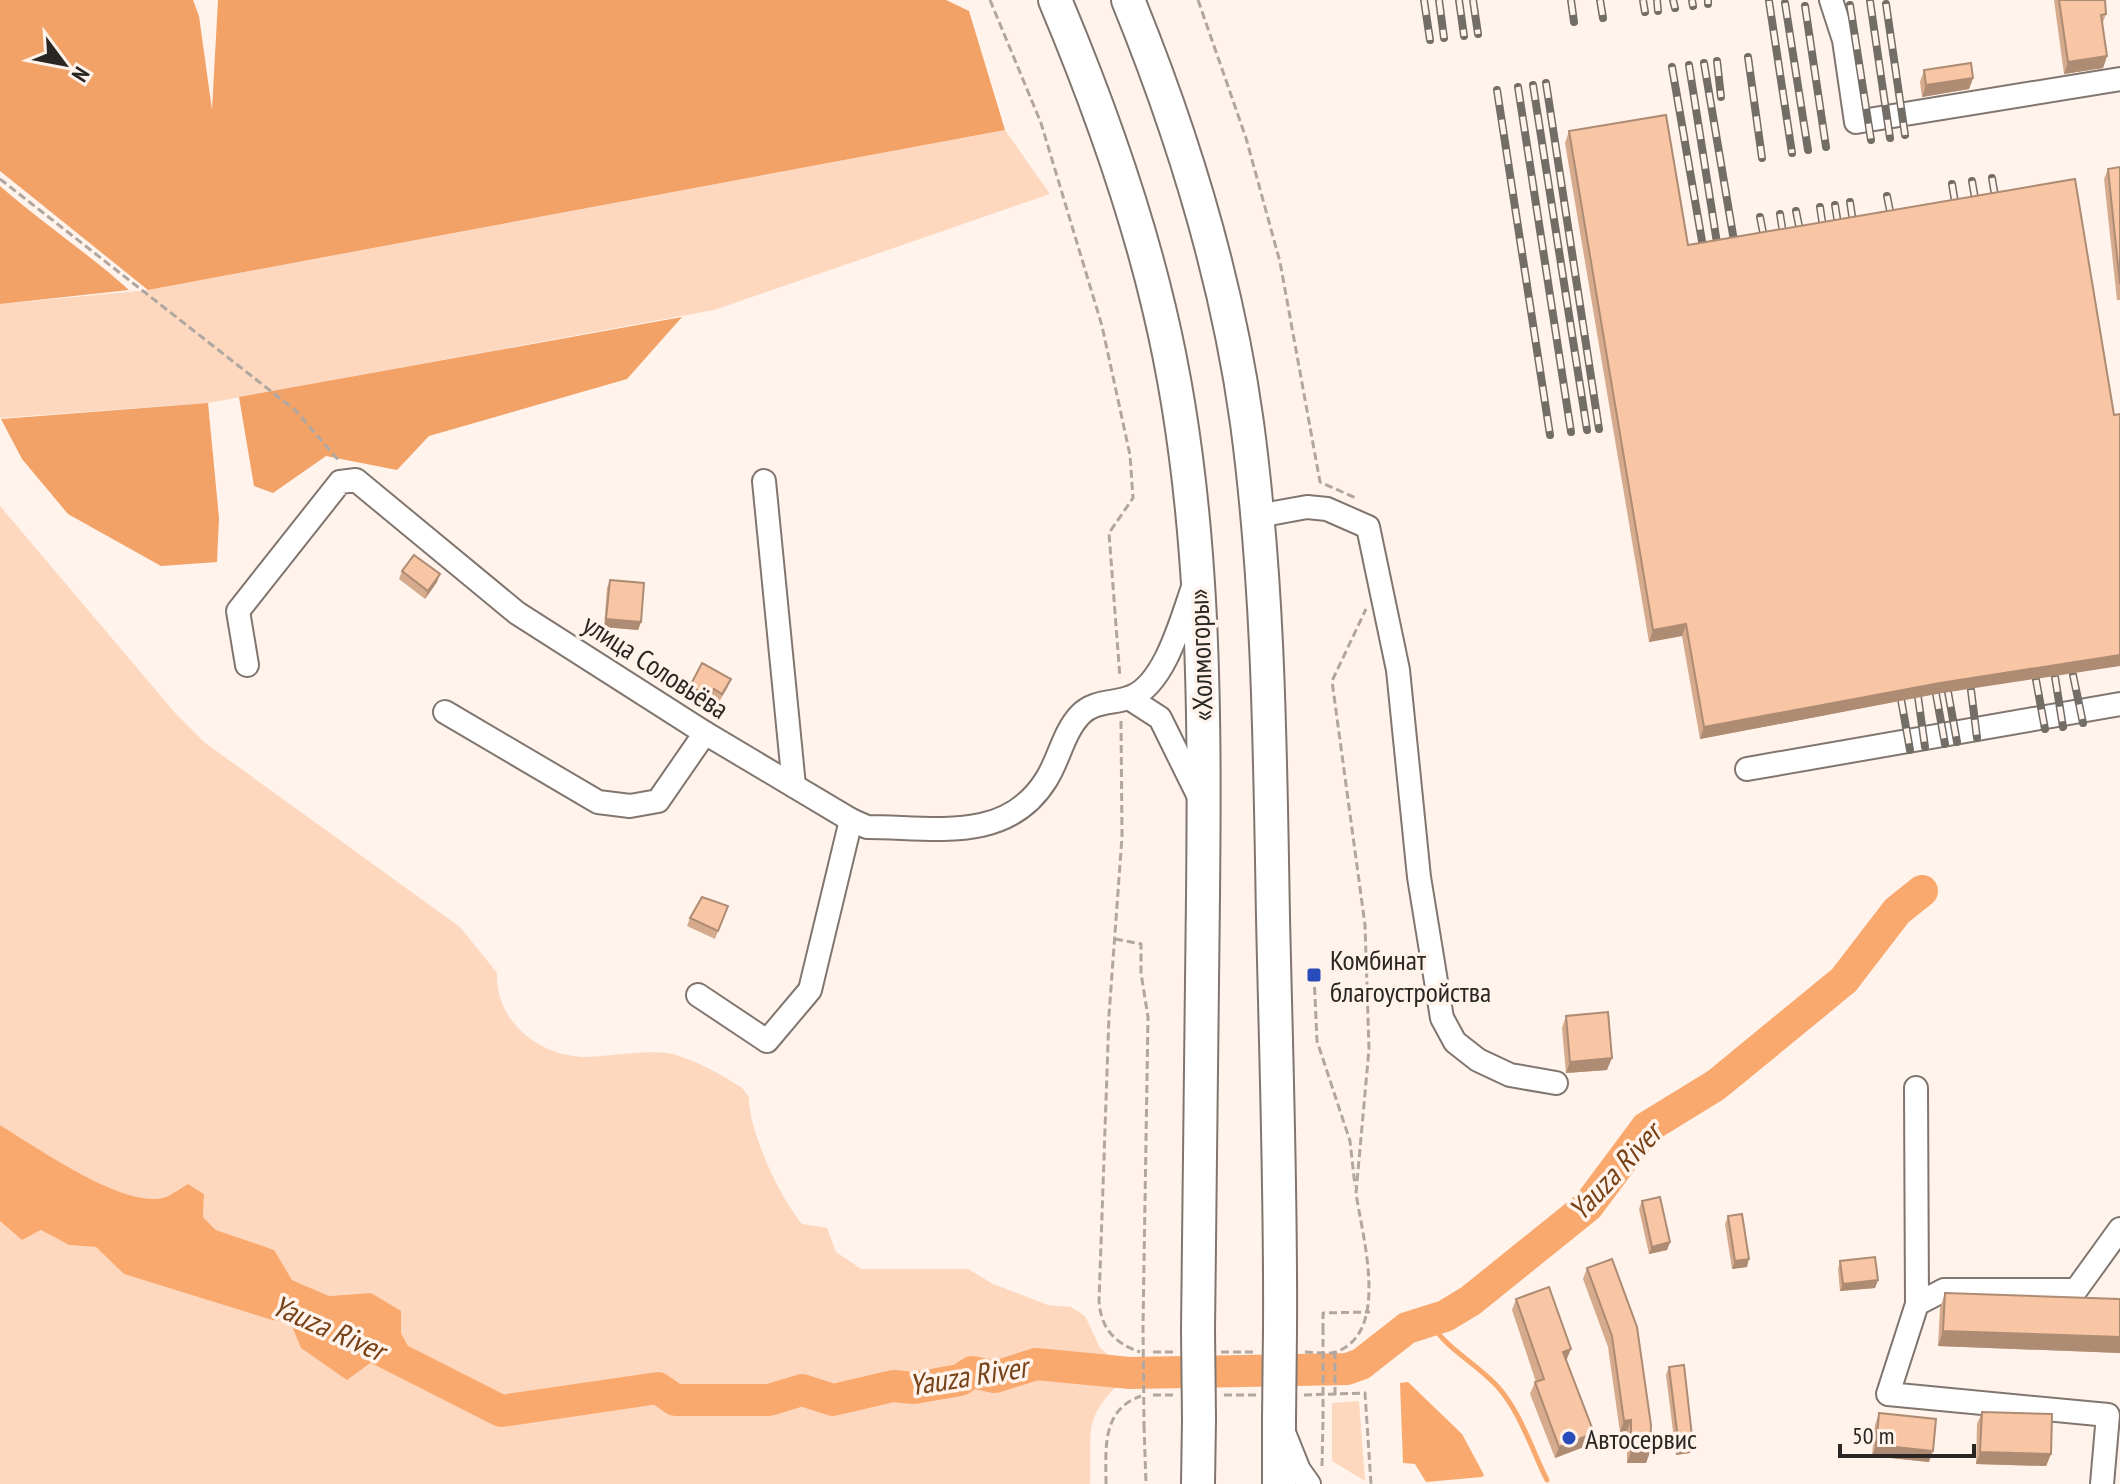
<svg xmlns="http://www.w3.org/2000/svg" width="2120" height="1484" viewBox="0 0 2120 1484" font-family="'PT Sans Narrow',sans-serif">
	<rect width="100%" height="100%" fill="#fff3eb"/>
	<g fill="#fdd7be">
		<polygon points="1005,130 1050,194 714,310 208,403 0,418 0,304 148,290"/>
		<path d="M0,506l176,208 28,28 256,185 37,46c-2,47 40,82 86,84 27,0 69,-9 93,-2 23,7 46,20 66,33l7,9c-1,33 31,101 53,127l25,4 9,24 25,17h107l25,15 55,21 23,2 14,9 15,32 30,25c-49,46 -38,50 -40,111h-1090v-263l22,19 19,-10 28,15 27,2 28,27 148,46 19,1 107,49 21,-3 -18,-34 -30,-40 -42,3 -37,-16 -19,-30 -57,-20 -13,-13 1,-23 -16,-10c-7,4 -15,10 -22,13 -40,14 -131,-51 -166,-72z"/>
		<polygon points="1359,1401 1365,1481 1332,1461 1332,1403"/>
	</g>
	<g fill="#f2a167">
		<polygon points="0,0 193,0 199,16 212,110 218,0 946,0 969,11 1005,130 148,290 0,171"/>
		<path d="M0,186c42,37 88,67 129,104l-129,14z"/>
		<polygon points="682,317 627,379 429,436 397,470 326,456 273,493 254,486 239,397"/>
		<polygon points="208,403 219,518 217,562 161,566 68,514 22,459 1,419"/>
	</g>
	<g fill="#faa96e">
		<path d="M0,1125c35,21 126,86 166,72 7,-3 15,-9 22,-13l16,10 -1,23 13,13 58,20 18,30 37,16 42,-3 30,18v22l18,34 -21,3 -25,-9 -26,19 -46,-32 -11,-27 -18,-1 -148,-46 -28,-27 -27,-2 -28,-15 -19,10 -22,-19z"/>
		<polygon points="1408,1382 1462,1434 1484,1475 1482,1477 1426,1482 1415,1464 1403,1463 1400,1383"/>
	</g>
	<g fill="none" stroke-linecap="round" stroke-linejoin="round">
		<path stroke="#faa96e" stroke-width="5" d="M1429,1321c19,30 45,40 68,65 23,25 35,64 50,94"/>
		<polyline stroke="#faa96e" stroke-width="32" points="379,1349 501,1411 658,1388 675,1400 769,1400 802,1390 833,1400 893,1386 914,1388 960,1380 972,1372 995,1377 1036,1364 1130,1373 1347,1369 1361,1364 1407,1328 1445,1316 1470,1301 1588,1206 1646,1128 1716,1085 1844,980 1897,911 1922,891"/>
		<g stroke="#80766f" stroke-width="26">
			<g id="minor">
				<polyline points="1831,0 1844,40 1856,122 2120,79"/>
				<polyline points="764,481 794,786"/>
				<polyline points="1258,516 1307,507 1327,509 1368,527 1398,670 1419,877 1442,1018 1455,1042 1478,1060 1510,1075 1556,1083"/>
				<path d="M247,665l-9,-54 102,-129 16,-2 161,133 188,120 146,87 16,7c66,0 139,17 179,-47 13,-20 17,-47 34,-65 14,-15 34,-11 51,-18 34,-13 51,-79 62,-110"/>
				<polyline points="1129,698 1160,718 1200,799"/>
				<polyline points="445,712 598,802 630,806 658,801 705,733"/>
				<polyline points="1747,769 2120,704"/>
				<polyline points="698,995 767,1041 810,990 851,820"/>
				<polyline points="1916,1088 1917,1304"/>
				<polyline points="1285,1435 1299,1470 1309,1484"/>
				<polyline points="2102,1484 2108,1415 1888,1394 1917,1304 1944,1290 2076,1290 2120,1229"/>
			</g>
		</g>
		<g stroke="#80766f" stroke-width="36">
			<g id="highway">
				<path d="M1055,0c42,100 79,202 104,308 46,192 46,392 44,588 -2,145 -3,289 -5,434"/>
				<path d="M1128,0c55,135 99,278 119,423 22,164 23,329 26,494 3,138 8,276 7,413"/>
				<polyline points="1198,1484 1199,1419"/>
				<polyline points="1279,1484 1279,1419"/>
			</g>
		</g>
		<g stroke="#b0a7a1" stroke-width="3" stroke-dasharray="8 4" stroke-linecap="butt">
			<polyline points="990,0 1041,123 1102,326 1130,455 1133,498 1109,533 1120,678"/>
			<polyline points="1198,0 1246,138 1280,262 1320,482 1358,499"/>
			<polyline points="0,179 295,410 340,462"/>
			<path d="M1121,721l1,116 -13,178 -10,286c2,27 15,42 41,51"/>
			<polyline points="1115,939 1141,944 1141,973 1148,1017 1143,1325"/>
			<polyline points="1314,975 1317,1041 1350,1141 1355,1186"/>
			<polyline points="1356,1193 1369,1049 1365,925 1332,681 1366,609"/>
			<polyline points="1323,1331 1323,1313 1370,1312"/>
			<polyline points="1153,1352 1174,1352"/>
			<polyline points="1221,1352 1254,1352"/>
			<path d="M1305,1352c9,0 23,3 31,0 55,-20 26,-116 20,-159"/>
			<polyline points="1153,1395 1173,1395"/>
			<polyline points="1224,1395 1257,1395"/>
			<polyline points="1304,1395 1365,1393 1371,1484"/>
			<polyline points="1335,1395 1335,1352"/>
			<polyline points="1144,1425 1146,1484"/>
			<polyline points="1322,1466 1323,1419"/>
			<path d="M1106,1484c0,-35 -5,-74 35,-88"/>
		</g>
		<use href="#minor" stroke="#fff" stroke-width="22"/>
		<use href="#highway" stroke="#fff" stroke-width="32"/>
		<g stroke="#736d68" stroke-width="8">
			<g id="rail">
				<polyline points="1424,0 1430,40"/>
				<polyline points="1439,0 1444,38"/>
				<polyline points="1459,0 1464,36"/>
				<polyline points="1473,0 1478,34"/>
				<polyline points="1571,0 1574,22"/>
				<polyline points="1600,0 1603,18"/>
				<polyline points="1643,0 1645,12"/>
				<polyline points="1657,0 1658,11"/>
				<polyline points="1673,0 1675,8"/>
				<polyline points="1692,0 1693,6"/>
				<polyline points="1708,0 1708,4"/>
				<polyline points="1769,1 1792,153"/>
				<polyline points="1870,1 1890,138"/>
				<polyline points="1785,3 1808,150"/>
				<polyline points="1886,4 1905,135"/>
				<polyline points="1850,5 1871,140"/>
				<polyline points="1805,6 1826,147"/>
				<polyline points="1748,57 1762,158"/>
				<polyline points="1717,61 1721,97"/>
				<polyline points="1704,63 1734,241"/>
				<polyline points="1689,65 1717,243"/>
				<polyline points="1672,67 1703,247"/>
				<polyline points="1546,83 1599,429"/>
				<polyline points="1533,85 1587,430"/>
				<polyline points="1518,87 1571,432"/>
				<polyline points="1497,90 1550,435"/>
				<polyline points="1992,178 1995,196"/>
				<polyline points="1972,181 1975,198"/>
				<polyline points="1952,184 1955,202"/>
				<polyline points="1887,196 1890,211"/>
				<polyline points="1850,202 1853,222"/>
				<polyline points="1835,205 1838,224"/>
				<polyline points="1820,207 1823,227"/>
				<polyline points="1796,211 1800,231"/>
				<polyline points="1780,214 1783,233"/>
				<polyline points="1760,217 1764,237"/>
				<polyline points="2073,675 2083,723"/>
				<polyline points="2055,677 2063,727"/>
				<polyline points="2036,680 2045,729"/>
				<polyline points="1971,690 1977,738"/>
				<polyline points="1948,692 1957,742"/>
				<polyline points="1936,694 1945,744"/>
				<polyline points="1918,697 1925,747"/>
				<polyline points="1901,699 1910,750"/>
			</g>
		</g>
		<use href="#rail" stroke="#fff3eb" stroke-width="5" stroke-dasharray="15" stroke-linecap="butt"/>
		<g stroke="#80766f" stroke-width="36" stroke-linecap="butt">
			<g id="highway-bridge">
				<polyline points="1198,1330 1199,1419"/>
				<polyline points="1279,1419 1280,1330"/>
			</g>
		</g>
		<g stroke="#b0a7a1" stroke-width="3" stroke-dasharray="8 4" stroke-linecap="butt">
			<polyline points="1143,1325 1144,1425"/>
			<polyline points="1323,1419 1323,1331"/>
		</g>
		<use href="#highway-bridge" stroke="#fff" stroke-width="32"/>
	</g>
	<g fill="#d5aa8d">
		<polygon points="2054,0 2105,0 2106,14 2102,25 2107,56 2103,68 2064,74"/>
		<polygon points="1924,70 1973,78 1969,89 1922,97 1920,82"/>
		<polygon points="1569,131 1688,245 1936,694 1700,739 1682,636 1649,642 1565,143"/>
		<polygon points="2120,167 2120,300 2117,300 2104,179 2108,169"/>
		<polygon points="402,571 437,582 425,599 399,579"/>
		<polygon points="610,580 641,622 638,630 604,627 607,588"/>
		<polygon points="690,686 728,687 719,702 711,697 707,704 687,693"/>
		<polygon points="728,906 715,939 687,926 690,918"/>
		<polygon points="1566,1016 1607,1070 1566,1073 1562,1028"/>
		<polygon points="1642,1201 1670,1242 1667,1250 1649,1254 1639,1209"/>
		<polygon points="1728,1216 1747,1267 1732,1269 1725,1224"/>
		<polygon points="1612,1259 1650,1452 1646,1463 1627,1463 1627,1431 1620,1432 1608,1347 1583,1279 1587,1268"/>
		<polygon points="1840,1261 1878,1280 1875,1288 1840,1291 1838,1269"/>
		<polygon points="1945,1293 2120,1299 2120,1353 1938,1346 1940,1308"/>
		<polygon points="1516,1299 1566,1361 1589,1445 1555,1458 1530,1394 1535,1382 1536,1382 1512,1310"/>
		<polygon points="1669,1367 1693,1445 1690,1453 1676,1455 1666,1375"/>
		<polygon points="1982,1412 2051,1454 2046,1466 1976,1464 1977,1424"/>
		<polygon points="1879,1413 1929,1462 1872,1456 1875,1425"/>
	</g>
	<g fill="#ae8b73">
		<polygon points="2107,56 2103,68 2064,74 2068,62"/>
		<polygon points="1973,78 1969,89 1922,97 1926,85"/>
		<polygon points="440,574 437,582 425,599 428,591"/>
		<polygon points="606,619 641,622 638,630 604,627"/>
		<polygon points="1686,624 1682,636 1649,642 1653,630"/>
		<polygon points="2120,655 2120,666 1936,694 1700,739 1704,727 1940,683"/>
		<polygon points="1612,1058 1607,1070 1566,1073 1570,1062"/>
		<polygon points="1670,1242 1667,1250 1649,1254 1652,1247"/>
		<polygon points="1749,1259 1747,1267 1732,1269 1735,1261"/>
		<polygon points="1878,1280 1875,1288 1840,1291 1843,1284"/>
		<polygon points="1943,1331 2120,1337 2120,1353 1938,1346"/>
		<polygon points="1571,1349 1566,1361 1563,1352"/>
		<polygon points="1631,1420 1627,1431 1620,1432 1624,1421"/>
		<polygon points="1594,1433 1589,1445 1555,1458 1559,1447"/>
		<polygon points="1693,1445 1690,1453 1676,1455 1679,1447"/>
		<polygon points="1876,1445 1933,1451 1929,1462 1872,1456"/>
		<polygon points="1631,1451 1650,1452 1646,1463 1627,1463"/>
		<polygon points="1980,1452 2051,1454 2046,1466 1976,1464"/>
	</g>
	<g fill="#f8c6a4" stroke="#ae8b73" stroke-width="2">
		<polygon points="2059,0 2105,0 2106,14 2101,15 2107,56 2068,62"/>
		<polygon points="1971,63 1973,78 1926,85 1924,70"/>
		<polygon points="1666,115 1688,245 2075,179 2114,415 2120,414 2120,655 1940,683 1704,727 1686,624 1653,630 1569,131"/>
		<polygon points="2120,167 2120,284 2108,169"/>
		<polygon points="414,555 440,574 428,591 402,571"/>
		<polygon points="610,580 644,583 641,622 606,619"/>
		<polygon points="702,663 731,679 722,694 714,689 710,697 690,686"/>
		<polygon points="702,897 728,906 718,931 690,918"/>
		<polygon points="1608,1012 1612,1058 1570,1062 1566,1016"/>
		<polygon points="1660,1197 1670,1242 1652,1247 1642,1201"/>
		<polygon points="1742,1214 1749,1259 1735,1261 1728,1216"/>
		<polygon points="1875,1257 1878,1280 1843,1284 1840,1261"/>
		<polygon points="1612,1259 1637,1327 1651,1425 1650,1452 1631,1451 1631,1420 1624,1421 1612,1336 1587,1268"/>
		<polygon points="1549,1287 1571,1349 1563,1352 1594,1433 1559,1447 1535,1382 1544,1379 1516,1299"/>
		<polygon points="1945,1293 2120,1299 2120,1337 1943,1331"/>
		<polygon points="1684,1365 1693,1445 1679,1447 1669,1367"/>
		<polygon points="1982,1412 2052,1414 2051,1454 1980,1452"/>
		<polygon points="1879,1413 1936,1419 1933,1451 1876,1445"/>
	</g>
	<g fill="#284cbb" stroke="#fff3eb" stroke-width="3">
		<rect x="1306" y="967" width="16" height="16" rx="4"/>
		<circle cx="1569" cy="1438" r="8"/>
	</g>
	<g text-anchor="middle" dominant-baseline="central" stroke-width="7" stroke-linejoin="round" paint-order="stroke">
		<g font-size="28" fill="#2a2623" stroke="#fff3eb">
			<text transform="translate(1200 655) rotate(-92)">«Холмогоры»</text>
			<text transform="translate(656 666) rotate(33)">улица Соловьёва</text>
		</g>
		<g font-size="28" fill="#2a2623" stroke="#fff3eb" text-anchor="start">
			<text x="1330" y="959">Комбинат<tspan x="1330" dy="32">благоустройства</tspan></text>
			<text x="1585" y="1438">Автосервис</text>
		</g>
		<g font-size="30" font-style="italic" fill="#774217" stroke="#fff3eb">
			<text transform="translate(1614 1171) rotate(-47)">Yauza River</text>
			<text transform="translate(329 1327) rotate(24)">Yauza River</text>
			<text transform="translate(968 1375) rotate(-9)">Yauza River</text>
		</g>
	</g>
	<g transform="translate(64 64) rotate(122)" stroke="#fff3eb" stroke-width="6" paint-order="stroke">
	<path d="M0-6L14 30L0 20L-14 30Z" fill="#2a2623"/>
	<text y="-12" font-size="22" font-weight="bold" text-anchor="middle" fill="#2a2623">N</text>
	</g>
	<path d="M1840 1444v12h134v-12" fill="none" stroke="#2a2623" stroke-width="4"/>
	<text x="1852" y="1444" font-size="24" fill="#2a2623" stroke="#fff3eb" stroke-width="6" paint-order="stroke">50 m</text>
</svg>
